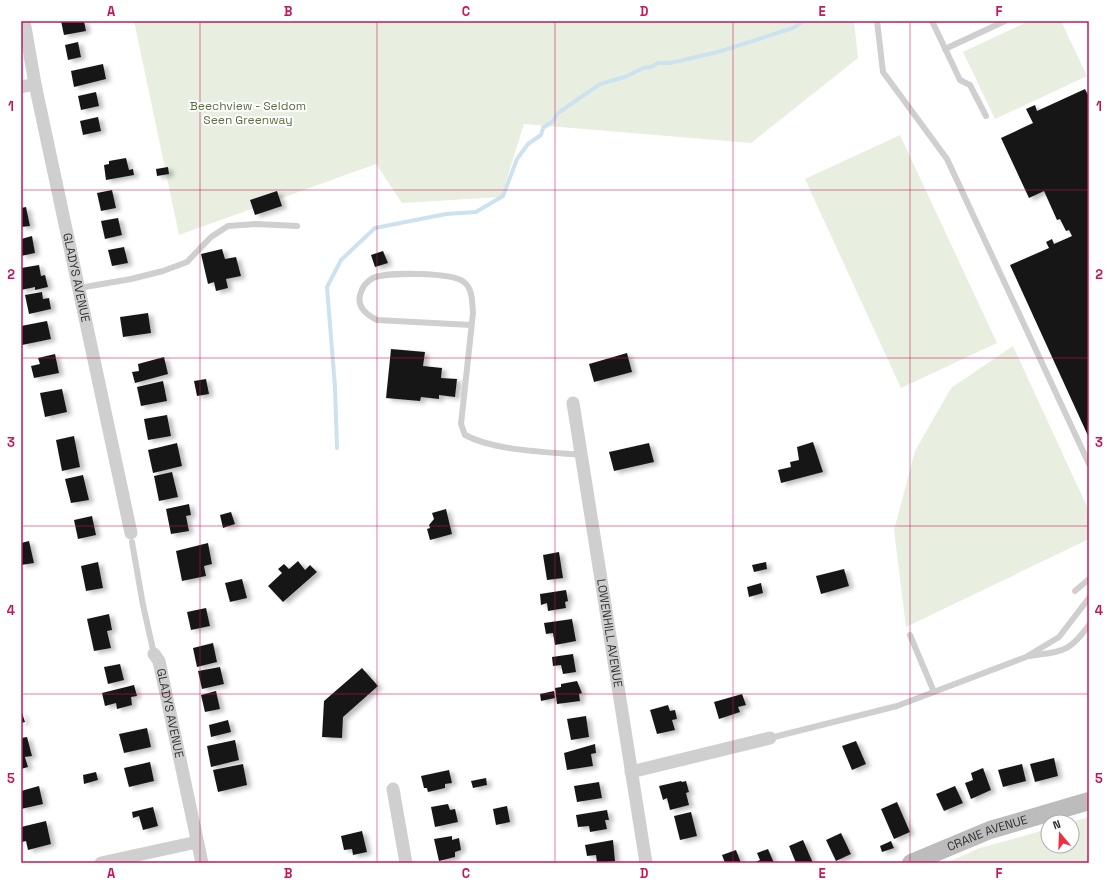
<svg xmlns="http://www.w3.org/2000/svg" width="1110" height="884" viewBox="0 0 1110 884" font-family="'Space Grotesk',sans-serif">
	<defs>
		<filter id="shadow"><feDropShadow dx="4.5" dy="2.5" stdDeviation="2" flood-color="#0004"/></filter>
	</defs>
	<rect width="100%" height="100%" fill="#fff"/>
	<g fill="#e8efe0">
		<polygon points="134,21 854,21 858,58 751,143 524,124 501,197 402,203 376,164 179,235"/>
		<polygon points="1029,21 1061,21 1087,76 995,119 963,52"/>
		<polygon points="900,135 997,343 901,388 805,179"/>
		<polygon points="1013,346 1089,511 1089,539 906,627 894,530 915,451 951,388"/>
		<polygon points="1089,817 1089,863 946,863 980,848 1048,829 1048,846 1072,846 1071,822"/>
	</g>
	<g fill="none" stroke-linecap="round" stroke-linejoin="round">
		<polyline stroke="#cce2ef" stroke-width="4" points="337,448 335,387 327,287 341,260 375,228 446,214 476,212 503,196 517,159 528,144 541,135 543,128 553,121 558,113 600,84 625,77 643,68 651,67 658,63 670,63 718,52 793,28 804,21"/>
	</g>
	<g fill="#191919" filter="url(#shadow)">
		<polygon points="61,21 84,21 86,31 64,35"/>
		<polygon points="78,42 81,57 68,60 65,45"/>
		<polygon points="103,64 106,79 74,87 71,71"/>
		<polygon points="1085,89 1089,97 1089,438 1010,265 1049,248 1046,242 1052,239 1054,244 1072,236 1069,230 1066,231 1060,219 1057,220 1044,191 1029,198 1001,138 1033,123 1026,109 1035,105 1037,111"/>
		<polygon points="96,92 99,106 81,110 78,96"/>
		<polygon points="98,117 101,131 83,135 80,121"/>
		<polygon points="126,158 129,170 133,169 134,175 106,180 104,165 109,164 109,161"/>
		<polygon points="168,167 169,174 157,176 156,169"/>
		<polygon points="112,190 116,208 101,211 97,193"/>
		<polygon points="277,191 282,206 255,215 250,200"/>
		<polygon points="26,207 30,226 21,227 21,208"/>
		<polygon points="118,218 122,235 105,239 101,221"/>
		<polygon points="32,236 35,253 21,256 21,239"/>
		<polygon points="124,247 128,263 112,266 108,250"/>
		<polygon points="222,249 225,259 236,257 241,276 226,279 228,288 216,291 214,282 208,284 201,254"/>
		<polygon points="383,251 388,263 375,267 371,255"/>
		<polygon points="39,265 41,276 45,275 48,287 35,290 35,287 21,290 21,268"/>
		<polygon points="42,292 43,299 49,298 51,309 29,314 25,295"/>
		<polygon points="148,313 151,333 123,337 120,317"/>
		<polygon points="47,321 51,339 22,345 21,326"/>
		<polygon points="391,349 425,352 423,366 442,368 441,378 457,379 455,397 439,395 439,399 421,397 420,401 386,398"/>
		<polygon points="627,353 632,372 594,382 589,364"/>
		<polygon points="55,354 59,373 34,378 31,366 40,364 38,358"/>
		<polygon points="164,357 168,374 135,383 132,372 139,371 138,364"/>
		<polygon points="206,379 209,394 197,396 194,381"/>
		<polygon points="163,381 167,401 141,406 137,387"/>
		<polygon points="62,389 67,412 45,417 40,393"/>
		<polygon points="167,415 171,436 148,440 144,419"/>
		<polygon points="74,436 80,467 62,471 56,440"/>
		<polygon points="813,442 823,472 781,483 778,470 791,467 790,462 799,460 797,447"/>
		<polygon points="177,443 182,466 153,473 148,450"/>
		<polygon points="649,443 654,462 614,471 609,452"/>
		<polygon points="172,472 178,497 159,501 154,476"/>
		<polygon points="83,475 89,500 71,503 65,479"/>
		<polygon points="189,504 191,515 186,516 189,531 171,534 166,509"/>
		<polygon points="446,509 452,534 430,540 427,529 430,528 429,525 434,519 432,513"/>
		<polygon points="231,512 235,524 223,528 220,515"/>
		<polygon points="92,516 96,535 78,539 74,520"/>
		<polygon points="29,541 34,563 21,565 21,543"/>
		<polygon points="208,543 212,564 204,566 206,576 182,581 176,551"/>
		<polygon points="559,552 563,578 547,580 543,555"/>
		<polygon points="298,561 305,570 310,565 317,572 283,602 268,586 282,573 278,569 284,564 289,569"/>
		<polygon points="98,562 103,588 86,591 81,566"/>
		<polygon points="766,562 767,569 754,572 752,565"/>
		<polygon points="844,569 849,586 821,594 816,576"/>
		<polygon points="242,579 247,598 230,602 225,583"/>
		<polygon points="761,583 763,593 749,597 747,587"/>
		<polygon points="566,590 568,601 565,602 566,608 548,611 547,603 541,605 540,594"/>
		<polygon points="206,608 210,626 191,630 187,612"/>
		<polygon points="109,614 112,630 107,631 111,648 94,651 87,619"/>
		<polygon points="572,619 576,641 555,645 553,633 546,634 544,623"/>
		<polygon points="213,643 217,662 197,667 193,648"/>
		<polygon points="573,654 576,672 563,674 561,665 553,666 552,657"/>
		<polygon points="120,664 124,680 108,684 104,667"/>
		<polygon points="220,667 224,684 202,689 198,671"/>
		<polygon points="362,668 378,686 343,717 342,738 322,737 324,701"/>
		<polygon points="577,681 582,693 579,694 580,701 557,704 555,688 561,687 561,684"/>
		<polygon points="134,685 137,696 131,697 132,705 117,709 116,703 105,706 102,693"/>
		<polygon points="216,691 220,709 205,712 201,695"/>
		<polygon points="554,691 555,698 541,701 540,694"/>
		<polygon points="742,694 746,705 738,707 740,712 719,719 714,702"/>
		<polygon points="668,705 670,711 675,710 677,719 672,720 675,730 657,734 650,710"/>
		<polygon points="21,710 25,722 21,723"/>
		<polygon points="586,716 589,737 571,740 567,719"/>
		<polygon points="228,720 231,732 211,737 209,725"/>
		<polygon points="147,728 151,747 124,753 119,734"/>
		<polygon points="27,737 32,756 25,757 28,767 21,769 21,738"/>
		<polygon points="235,740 239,760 211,767 207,746"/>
		<polygon points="856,741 866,764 852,770 842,746"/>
		<polygon points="595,744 596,753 591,754 593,766 567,770 564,753"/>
		<polygon points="1054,758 1058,776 1035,782 1030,764"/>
		<polygon points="150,762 154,781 129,787 124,768"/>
		<polygon points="243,764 247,785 218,792 213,770"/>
		<polygon points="1022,764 1026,781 1003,787 998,770"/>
		<polygon points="983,768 991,790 971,799 965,783 973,780 971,773"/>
		<polygon points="449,770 452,783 445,784 445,788 428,792 427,788 424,788 421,776"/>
		<polygon points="96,772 98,780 84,784 83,775"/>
		<polygon points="486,778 487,785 473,788 471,781"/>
		<polygon points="681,781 682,782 686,781 689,792 686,793 689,805 670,810 667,798 663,800 659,786"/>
		<polygon points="599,782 602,798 577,802 574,786"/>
		<polygon points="39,786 43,804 21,809 21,791"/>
		<polygon points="955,786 963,803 944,811 936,794"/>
		<polygon points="897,802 910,832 894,839 881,809"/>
		<polygon points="448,804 450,810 455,809 458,822 435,827 431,807"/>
		<polygon points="507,806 510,822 496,825 493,809"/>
		<polygon points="153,807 158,826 143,830 139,816 133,818 132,812"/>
		<polygon points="607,810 609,820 605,820 607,829 590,832 589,826 578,827 576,815"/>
		<polygon points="691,812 697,836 680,840 674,816"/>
		<polygon points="46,821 51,844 28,850 26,841 22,842 21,827"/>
		<polygon points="362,831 367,852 353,855 352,849 344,850 341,836"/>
		<polygon points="841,833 851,854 836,861 826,840"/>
		<polygon points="452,836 452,840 459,838 461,850 455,852 455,857 439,861 434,839"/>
		<polygon points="613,840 615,861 597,863 596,855 587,856 585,845"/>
		<polygon points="803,840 813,863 796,863 789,846"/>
		<polygon points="891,841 894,848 882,852 880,846"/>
		<polygon points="768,849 774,863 753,863 760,860 757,853"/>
		<polygon points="736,850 741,863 725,863 722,855"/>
	</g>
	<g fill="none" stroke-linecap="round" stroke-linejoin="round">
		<g stroke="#cfcfcf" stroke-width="6">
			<polyline points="877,21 883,72 947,159 1089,464"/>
			<polyline points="932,21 960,80 970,85 986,116"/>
			<polyline points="945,49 1005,21"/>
			<polyline points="79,288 131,279 163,271 187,262 211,237 228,226 256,224 297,226"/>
			<path d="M471,325l-94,-5c-10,-5 -20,-13 -17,-25 2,-7 5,-13 13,-17 13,-6 79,-6 91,4 9,7 8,21 9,31l-12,111 4,11c30,16 83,17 117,20"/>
			<polyline points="132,542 143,605 154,654"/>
			<polyline points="1075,591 1089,579"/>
			<polyline points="910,635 934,692"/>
			<path d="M1030,656c32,-5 39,-3 59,-31"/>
			<polyline points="770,738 897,706 1026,657 1059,637 1089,598"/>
		</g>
		<g stroke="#cfcfcf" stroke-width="13">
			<path id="s1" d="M24,21l11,63 96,449"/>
			<polyline points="21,87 35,84"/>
			<path id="s2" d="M573,403l73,460"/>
			<path id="s3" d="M154,654l5,7 43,202"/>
			<polyline points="631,772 770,738"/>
			<polyline points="393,789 406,863"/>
			<polyline points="101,863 197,842"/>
		</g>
		<path stroke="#bcbcbc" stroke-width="18" id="s4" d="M911,863l79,-33 99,-29"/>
	</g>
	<path fill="none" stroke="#c2185b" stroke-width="1" stroke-opacity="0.55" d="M200,21v842M377,21v842M555,21v842M733,21v842M910,21v842M21,190h1068M21,358h1068M21,526h1068M21,694h1068"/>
	<g text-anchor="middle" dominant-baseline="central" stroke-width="4" stroke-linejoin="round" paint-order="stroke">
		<g font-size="12" fill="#56713c" stroke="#fff">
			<text x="248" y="106">Beechview - Seldom<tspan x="248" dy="14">Seen Greenway</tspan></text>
		</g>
		<g font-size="12" fill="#323232" stroke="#fff">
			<text stroke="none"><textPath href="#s1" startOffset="262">GLADYS AVENUE</textPath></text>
			<text stroke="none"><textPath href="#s2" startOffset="233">LOWENHILL AVENUE</textPath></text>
			<text stroke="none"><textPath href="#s3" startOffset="62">GLADYS AVENUE</textPath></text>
			<text stroke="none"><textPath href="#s4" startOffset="82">CRANE AVENUE</textPath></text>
		</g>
	</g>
	<rect width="1110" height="884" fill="none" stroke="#ffffff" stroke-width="44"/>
	<g transform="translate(1060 834) rotate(341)"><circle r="19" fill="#ffffff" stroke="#adadad"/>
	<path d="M0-3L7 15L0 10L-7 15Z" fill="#ef2e40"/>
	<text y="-6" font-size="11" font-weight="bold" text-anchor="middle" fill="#323232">N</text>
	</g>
	<rect x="22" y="22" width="1066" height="840" fill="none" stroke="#c2185b" stroke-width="1.5"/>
	<g font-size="13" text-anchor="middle" font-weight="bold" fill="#c2185b">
		<text x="111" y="16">A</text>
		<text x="288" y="16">B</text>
		<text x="466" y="16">C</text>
		<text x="644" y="16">D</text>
		<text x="822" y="16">E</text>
		<text x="999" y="16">F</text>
		<text x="11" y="111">1</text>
		<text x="1099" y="111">1</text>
		<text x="11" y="279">2</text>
		<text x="1099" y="279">2</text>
		<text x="11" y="447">3</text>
		<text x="1099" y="447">3</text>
		<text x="11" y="615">4</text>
		<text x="1099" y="615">4</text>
		<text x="11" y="783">5</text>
		<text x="1099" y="783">5</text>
		<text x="111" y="878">A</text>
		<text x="288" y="878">B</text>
		<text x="466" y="878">C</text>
		<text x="644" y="878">D</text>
		<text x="822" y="878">E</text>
		<text x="999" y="878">F</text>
	</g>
</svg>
